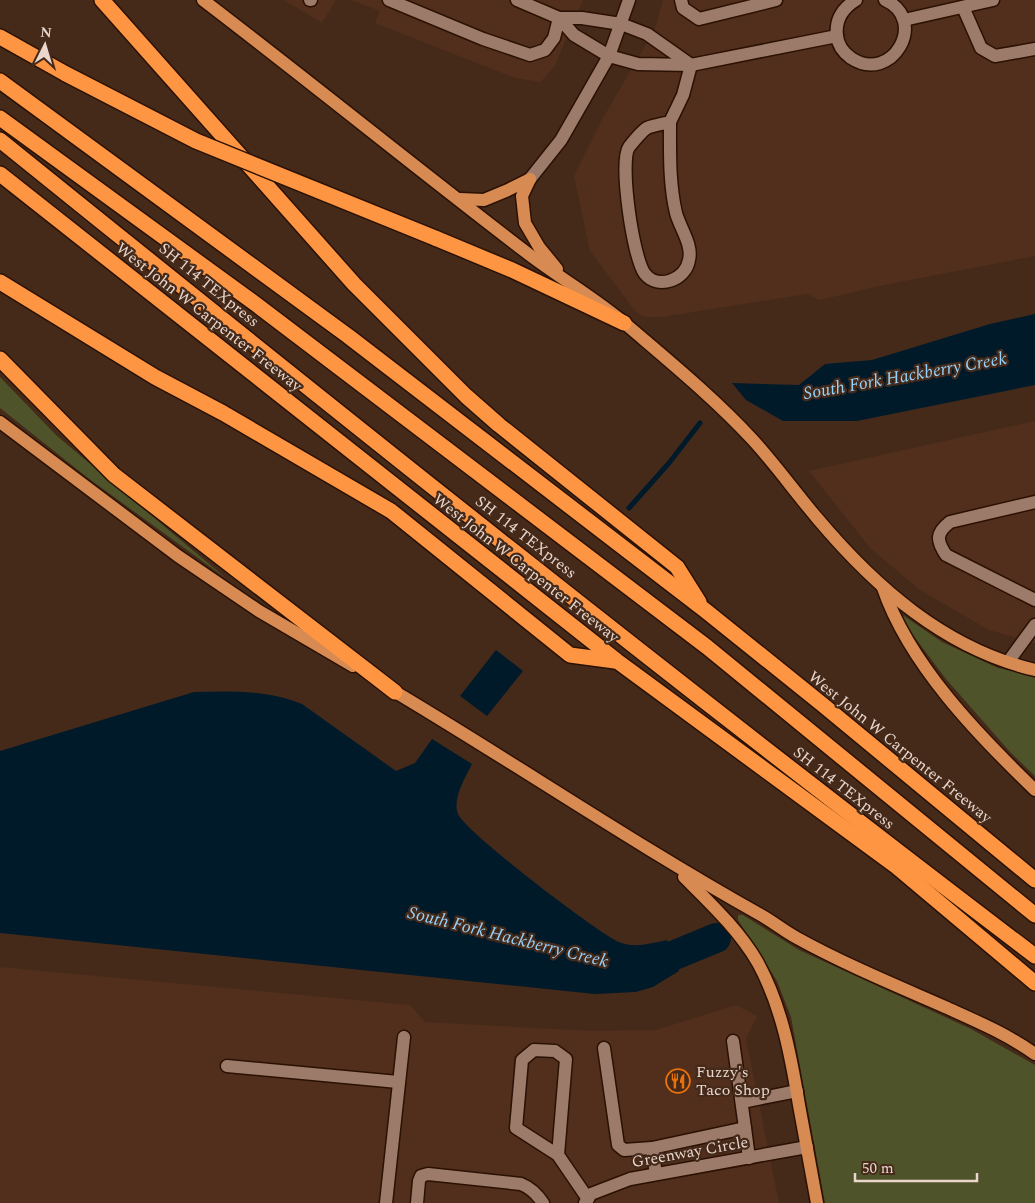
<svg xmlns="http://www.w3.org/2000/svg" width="1035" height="1203" viewBox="0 0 1035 1203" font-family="Spectral,serif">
	<rect width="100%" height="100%" fill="#452a1a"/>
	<g fill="#512f1c">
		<polygon points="284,0 336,0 322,23"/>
		<polygon points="351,0 583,0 555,65 541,82 515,78 375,23 380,11"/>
		<polygon points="663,0 1035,0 1035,256 884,285 820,300 807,294 662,317 645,317 636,312 590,251 574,176 600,123 655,29"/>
		<polygon points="1035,421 1035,643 989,630 920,590 871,549 809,471"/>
		<polygon points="0,967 410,1005 425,1022 592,1031 656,1030 736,1005 757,1016 746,1039 779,1203 0,1203"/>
	</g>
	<g fill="#4f5329">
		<polygon points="0,377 57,436 227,579 88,478 0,408"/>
		<polygon points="904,616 942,642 998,668 1035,676 1035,776 1011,753 946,679 901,619"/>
		<polygon points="738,915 743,915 799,950 971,1029 1035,1065 1035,1203 825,1203 791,1017 777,981 738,920"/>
	</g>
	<g fill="#001a2a">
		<polygon points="1035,314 1035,385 857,421 783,421 746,400 732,383 799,385 825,364 872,360 990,324"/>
		<polygon points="496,650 523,671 487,716 460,696"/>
		<path d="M194,692c38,-1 72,-2 108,12l94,67 19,-8 17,-24 40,25c-7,14 -20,35 -14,50 6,17 140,119 161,128 16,7 32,1 48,-2l12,31 -26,16 -17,5 -41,2 -595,-61v-182z"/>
	</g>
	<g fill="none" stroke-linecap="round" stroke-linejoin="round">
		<polyline stroke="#001a2a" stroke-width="5" points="629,508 669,463 700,423"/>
		<polyline stroke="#001a2a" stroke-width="30" points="636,965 648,966 716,938"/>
		<g stroke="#2b1103" stroke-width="15">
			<g id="minor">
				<polyline points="310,0 311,0"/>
				<polyline points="389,0 483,39 530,55 545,50 554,38 559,18"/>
				<polyline points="517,0 559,18 582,18 621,24 647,34 691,65"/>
				<polyline points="681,0 683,8 699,19 776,0"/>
				<path d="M856,0c-13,8 -21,20 -19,36 1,9 7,17 14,22 41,27 78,-38 34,-58"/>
				<polyline points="963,7 981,48 995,56 1035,49"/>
				<polyline points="559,18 574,35 609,56 638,64 691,65 837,36"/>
				<polyline points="904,20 993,0"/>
				<path d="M670,122c0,30 -1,61 6,91 4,15 17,32 13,47 -3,20 -31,30 -44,14 -12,-15 -26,-112 -16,-127 4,-5 13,-16 18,-19 7,-3 16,-4 23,-6l13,-27 8,-30"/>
				<polyline points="530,179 561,140 609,56 629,0"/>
				<path d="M1035,502l-85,20c-14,11 -14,18 -4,33l89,45"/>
				<polyline points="1008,662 1035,625"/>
				<polyline points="733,1041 745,1128"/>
				<polyline points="604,1048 618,1145 624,1150 652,1148 656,1174"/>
				<polyline points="227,1066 398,1082"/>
				<polyline points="742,1102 797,1091"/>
				<polyline points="652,1148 745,1128 749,1158"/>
				<polyline points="558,1155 516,1128 522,1060 534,1050 555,1051 566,1059 558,1155 588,1199"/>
				<polyline points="386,1203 404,1037"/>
				<path d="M417,1203l2,-22 2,-5 7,-2 93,10c10,4 16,10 22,19"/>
				<polyline points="585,1203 591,1194 630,1179 807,1147"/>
			</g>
		</g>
		<g stroke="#2b1103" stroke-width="15">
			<g id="major">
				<path d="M203,0c110,84 218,172 328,256 32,24 67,44 97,70 42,36 86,72 124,113 23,25 43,53 65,79 58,69 128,131 218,152"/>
				<polyline points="530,179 522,196 525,223 539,247 557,269"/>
				<polyline points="460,199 484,200 508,190 530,179"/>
				<polyline points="0,422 178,556 259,611 353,666"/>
				<path d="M883,588c26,76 95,147 152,202"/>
				<path d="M387,687c125,74 245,156 372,227 13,7 25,17 38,24 47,26 98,47 148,69 31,14 62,27 90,47"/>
				<path d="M684,877c26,26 55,53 74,86 24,44 33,94 41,142 6,33 12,66 18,98"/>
			</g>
		</g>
		<g stroke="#2b1103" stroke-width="18">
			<g id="highway">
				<polyline points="102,0 354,284 466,396 499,425 677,567 699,602"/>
				<polyline points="0,37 66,74"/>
				<polyline points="0,81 348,336 706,611 823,705 1035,880"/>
				<polyline points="0,118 257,305 707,647 1035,915"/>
				<path d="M0,140c342,276 685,550 1035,816"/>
				<polyline points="0,174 617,661 897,867 1035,983"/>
				<polyline points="435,238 512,270 624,323"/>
				<polyline points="0,282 155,377 223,413 391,511 570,655 615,661"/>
				<polyline points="0,359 114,475 395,692"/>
			</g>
		</g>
		<use href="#minor" stroke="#9d7b6a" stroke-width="12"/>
		<use href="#major" stroke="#d78b53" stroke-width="12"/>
		<use href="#highway" stroke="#fe9543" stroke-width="15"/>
		<g stroke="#2b1103" stroke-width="18" stroke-linecap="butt">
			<polyline id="highway-bridge" points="66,74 196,141 435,238"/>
		</g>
		<use href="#highway-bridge" stroke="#fe9543" stroke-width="15"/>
	</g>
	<defs>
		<g id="restaurant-ring" transform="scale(1.25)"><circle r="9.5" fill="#452a1a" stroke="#e8710a" stroke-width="1.5"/><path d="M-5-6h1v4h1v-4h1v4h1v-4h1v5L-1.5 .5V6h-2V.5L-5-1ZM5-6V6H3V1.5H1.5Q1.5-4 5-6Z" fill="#e8710a"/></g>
	</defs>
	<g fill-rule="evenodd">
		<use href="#restaurant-ring" x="678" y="1081"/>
	</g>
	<g text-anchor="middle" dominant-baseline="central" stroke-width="4.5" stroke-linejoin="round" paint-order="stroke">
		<g font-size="16" fill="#e9d7cd" stroke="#452a1a">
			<text transform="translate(209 285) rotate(39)">SH 114 TEXpress</text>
			<text transform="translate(209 317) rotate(38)">West John W Carpenter Freeway</text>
			<text transform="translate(526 537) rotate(38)">SH 114 TEXpress</text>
			<text transform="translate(526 568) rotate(38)">West John W Carpenter Freeway</text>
			<text transform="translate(900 747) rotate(39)">West John W Carpenter Freeway</text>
			<text transform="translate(844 788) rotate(38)">SH 114 TEXpress</text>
			<text transform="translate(690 1152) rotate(-10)">Greenway Circle</text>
		</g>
		<g font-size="16" fill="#e9d7cd" stroke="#452a1a" text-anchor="start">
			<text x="696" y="1072">Fuzzy's<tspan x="696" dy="18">Taco Shop</tspan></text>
		</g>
		<g font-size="18" font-style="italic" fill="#95d2fb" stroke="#452a1a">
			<text transform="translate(905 376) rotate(-10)">South Fork Hackberry Creek</text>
			<text transform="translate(508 937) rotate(14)">South Fork Hackberry Creek</text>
		</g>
	</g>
	<g transform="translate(45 45) rotate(5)" stroke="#452a1a" stroke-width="4" paint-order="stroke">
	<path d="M0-4L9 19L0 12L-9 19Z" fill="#e9d7cd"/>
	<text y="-8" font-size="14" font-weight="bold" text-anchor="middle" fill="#e9d7cd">N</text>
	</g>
	<path d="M855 1173v8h122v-8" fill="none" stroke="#e9d7cd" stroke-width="2.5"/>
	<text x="862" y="1173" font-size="15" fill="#e9d7cd" stroke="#452a1a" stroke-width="4" paint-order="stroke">50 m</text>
</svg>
